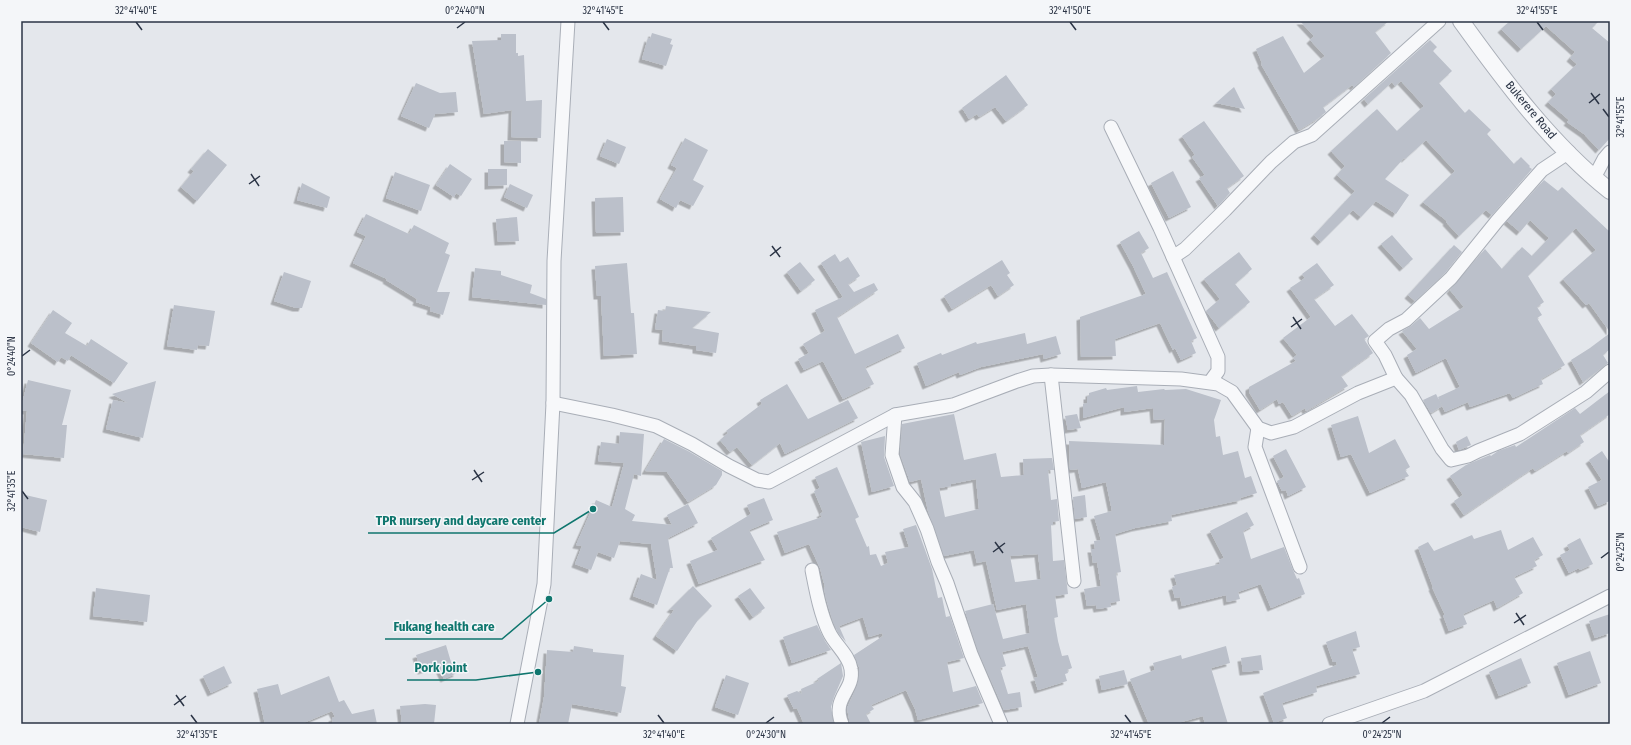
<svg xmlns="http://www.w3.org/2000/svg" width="1631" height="745" viewBox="0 0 1631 745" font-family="'Fira Sans Condensed',sans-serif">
	<defs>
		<filter id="shadow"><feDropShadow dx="-3.5" dy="3.5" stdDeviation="0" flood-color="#0004"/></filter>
	</defs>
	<rect width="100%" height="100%" fill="#e4e7ec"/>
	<g fill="#bbc0ca" fill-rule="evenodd" filter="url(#shadow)">
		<polygon points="1300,21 1389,21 1375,32 1391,53 1354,87 1352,85 1323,107 1326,112 1317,119 1299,130 1261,64 1262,63 1256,49 1283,36 1304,73 1325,56 1310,40 1314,36"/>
		<polygon points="1510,21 1599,21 1592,28 1610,43 1610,138 1599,150 1584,134 1567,122 1569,120 1548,102 1556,94 1551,89 1577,64 1570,58 1575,52 1546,26 1521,49 1501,29"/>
		<polygon points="652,33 672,39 670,44 673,45 666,66 642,59 648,38 650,39"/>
		<polygon points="501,34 516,34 516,53 518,53 518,56 524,55 526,101 542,100 541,138 511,137 512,110 484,114 472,41 501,40"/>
		<polygon points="1430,40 1437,47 1433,51 1452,71 1439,83 1465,113 1469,109 1491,130 1487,134 1514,164 1521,157 1530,166 1529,167 1532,169 1492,215 1486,210 1459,236 1446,222 1447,221 1423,202 1455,171 1426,140 1405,159 1404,158 1385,179 1409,195 1396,214 1376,201 1361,217 1353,210 1321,242 1314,235 1355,191 1337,175 1345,166 1331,151 1377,109 1397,131 1424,106 1401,81 1395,86 1392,82 1368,104 1364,99"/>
		<polygon points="1006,75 1028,105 1006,121 995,107 979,117 977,114 969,119 962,108"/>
		<polygon points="416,83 440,93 456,92 458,112 435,114 429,128 401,116"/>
		<polygon points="1234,87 1245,109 1216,103"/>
		<polygon points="1204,121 1244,176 1227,188 1230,193 1218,206 1199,178 1205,175 1192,157 1195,155 1182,136"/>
		<polygon points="685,138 708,150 693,180 704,186 693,206 680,200 676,208 660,199 677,168 671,165"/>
		<polygon points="607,139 626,147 619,164 600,156"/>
		<polygon points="504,141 521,141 521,163 504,162"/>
		<polygon points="208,149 227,165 197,201 181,187 194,171 191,169"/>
		<polygon points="450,164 472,179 461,196 456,193 454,197 436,185"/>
		<polygon points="488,169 507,169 507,185 488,186"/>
		<polygon points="1173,171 1191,207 1169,218 1151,183"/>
		<polygon points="395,172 430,185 421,211 386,198"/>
		<polygon points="1544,180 1558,191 1562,187 1610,232 1610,332 1589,303 1586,305 1563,279 1596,250 1576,228 1528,276 1544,302 1537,307 1542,315 1537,318 1565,365 1541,379 1543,384 1513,398 1510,393 1470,407 1468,402 1445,412 1438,397 1460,387 1446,358 1416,373 1407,355 1417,349 1402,331 1411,326 1420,318 1429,329 1464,307 1450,290 1485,249 1502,269 1522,247 1532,256 1549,238 1530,220 1520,232 1507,221"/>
		<polygon points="302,183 330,197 327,208 297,200"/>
		<polygon points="510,184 533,195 527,208 504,197"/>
		<polygon points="623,197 624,232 596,233 595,198"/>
		<polygon points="366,214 409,234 414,225 449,243 445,253 450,255 437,292 450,292 443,315 430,311 431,307 416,302 417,299 386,280 387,279 353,263 366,236 357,232"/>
		<polygon points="517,217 519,241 498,242 496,219"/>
		<polygon points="1139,231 1149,248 1141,253 1153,278 1167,272 1197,338 1191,341 1196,353 1181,360 1175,348 1173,350 1160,323 1115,339 1116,356 1081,357 1080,317 1146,294 1133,266 1120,242"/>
		<polygon points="1392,235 1413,259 1403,268 1381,244"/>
		<polygon points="1454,245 1462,252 1445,273 1415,301 1408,295"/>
		<polygon points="1239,252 1252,269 1235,284 1250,302 1219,328 1206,311 1220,299 1204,279"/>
		<polygon points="835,254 840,262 848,257 860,276 848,284 854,292 874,283 878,290 837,317 855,354 898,334 905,348 865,367 874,384 843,399 823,361 804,370 798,359 809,353 803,344 825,331 815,310 843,297 821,263"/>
		<polygon points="1002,260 1010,273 1007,275 1014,285 998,296 991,285 952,309 944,296"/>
		<polygon points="800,262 815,280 801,291 787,272"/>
		<polygon points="627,263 631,313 634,313 637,354 604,356 601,296 597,296 595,266"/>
		<polygon points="1317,263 1334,285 1314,299 1335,326 1352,314 1369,336 1364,339 1373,353 1341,376 1348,386 1306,411 1305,408 1292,416 1283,402 1279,404 1277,399 1260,410 1249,392 1249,387 1296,361 1293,358 1297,355 1283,338 1311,317 1290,288 1305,278 1302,274"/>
		<polygon points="475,268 501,271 501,275 532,285 530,293 546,299 546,305 472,297"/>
		<polygon points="284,272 311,281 302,308 296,308 274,301"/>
		<polygon points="174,305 215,311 209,346 198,345 197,350 167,346"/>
		<polygon points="666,306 711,312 692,328 719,333 716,353 696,350 696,346 662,341 663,330 655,329 658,310 665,311"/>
		<polygon points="53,310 72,323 65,333 87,346 91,339 128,363 114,383 71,355 68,361 61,357 58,362 31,343"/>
		<polygon points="1025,333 1027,344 1056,336 1061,354 1044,359 1043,354 981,367 960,375 959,372 926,386 917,363 941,353 942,355 976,342 977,344"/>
		<polygon points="1610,333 1610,349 1603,355 1608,363 1583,382 1571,360 1590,348"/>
		<polygon points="28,380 71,390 62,425 67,425 64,458 23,454 27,411 21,410 21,408"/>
		<polygon points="156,381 143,438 106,429 113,400 128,403 112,394"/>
		<polygon points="787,384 808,419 848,400 858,418 785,454 780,443 752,465 737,447 730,452 720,440 728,433 726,431 762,404 760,400"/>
		<polygon points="1137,386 1138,392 1164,389 1165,390 1186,389 1221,400 1214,420 1216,437 1220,436 1223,455 1238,451 1245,478 1251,476 1257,493 1240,498 1241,500 1171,515 1172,521 1135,528 1115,534 1121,572 1116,573 1120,601 1110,603 1111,607 1097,609 1096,605 1087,606 1084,589 1101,586 1097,562 1093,563 1091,549 1095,549 1094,541 1101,540 1094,516 1112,511 1106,482 1082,488 1078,469 1070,470 1069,441 1164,445 1165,419 1154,420 1153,408 1124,412 1124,407 1083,418 1083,404 1087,403 1087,396 1089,396 1089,393 1106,388 1107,390"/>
		<polygon points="1610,391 1610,414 1580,435 1584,442 1568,453 1567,451 1535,471 1533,468 1464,515 1454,501 1463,495 1450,476 1466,465 1490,455 1491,456 1498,451 1515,445 1516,447 1575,408 1580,414"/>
		<polygon points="1436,394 1442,406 1431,413 1423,400"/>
		<path d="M954,414l10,46 32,-7 5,24 23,-2 -1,-16 29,-1 2,12h-6l3,30 6,-1 2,22 -6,1v3h-2l2,36 11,-1 4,34 -13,2 3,21 -4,1 4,23 4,15 6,-1 4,13 -5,2 1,3 -3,1 2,7 -29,9 -4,-12 4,-1 -10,-31 -26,6 4,14 -6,2 8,26 12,-2 2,15 -18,3 -26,-59 -13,-40 28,-7 10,35 27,-6 -4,-29 -29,6 -11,-49 -9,2 -3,-13 -30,6 -16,-45 -7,-32 -11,3 -10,-28 2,-30zM976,479l3,30 -34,8 -6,-29 12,-2v-2zM1038,554l3,25 -26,3 -5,-26z"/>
		<polygon points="1077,414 1081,428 1068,430 1065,416"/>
		<polygon points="1358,416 1369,453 1395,439 1410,467 1405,470 1409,476 1370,493 1351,454 1341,457 1331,425"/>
		<polygon points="620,432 644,434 641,476 634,474 625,509 635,515 632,521 672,525 667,515 688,504 698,523 668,538 673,568 670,568 657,605 633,596 641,574 657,580 651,544 620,541 614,558 598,552 591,570 575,564 582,546 576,545 596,500 612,507 624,463 598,461 601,442 619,444"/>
		<polygon points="885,436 884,457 894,486 872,492 861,442"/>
		<polygon points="1467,436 1471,445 1459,450 1456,442"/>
		<polygon points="664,439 688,451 722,471 722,475 716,485 688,502 667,472 645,471"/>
		<polygon points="1286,449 1306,487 1288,496 1286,490 1282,491 1277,481 1284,477 1273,456"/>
		<polygon points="1602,451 1610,463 1610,501 1598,506 1588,487 1602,480 1589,460"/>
		<polygon points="837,467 859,517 855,519 867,547 869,546 870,555 876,554 881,566 888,563 885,552 909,547 903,529 916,525 932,569 938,598 942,597 946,617 950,616 964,658 947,662 953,692 976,686 983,703 918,720 915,709 906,690 871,705 874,709 866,714 871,724 850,724 847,708 857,686 859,676 859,667 854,655 883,636 882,633 869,637 863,617 839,626 846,642 838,633 833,622 826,599 824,588 825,587 820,568 809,544 785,553 777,532 822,517 820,514 823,512 814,491 820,488 815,477"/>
		<polygon points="21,494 47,500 40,532 21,527"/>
		<polygon points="1085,495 1087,517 1075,519 1073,497"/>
		<polygon points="764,498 773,520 749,530 765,560 699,584 690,561 718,550 711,538 751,514 747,505"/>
		<polygon points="1247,512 1254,525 1243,531 1251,559 1284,547 1293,570 1297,579 1299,578 1305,594 1271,608 1261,584 1238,592 1240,599 1227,602 1226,595 1182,606 1180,597 1175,598 1172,587 1177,585 1174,575 1220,564 1219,560 1224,558 1210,531"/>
		<polygon points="1501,530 1508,550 1533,537 1543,555 1534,560 1537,566 1514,577 1523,593 1497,608 1494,600 1463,614 1467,624 1449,631 1443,615 1445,615 1432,587 1433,587 1418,547 1428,542 1434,551 1472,535 1474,539"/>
		<polygon points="1580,538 1593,564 1580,570 1579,568 1569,573 1560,555 1570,550 1567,545"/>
		<polygon points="693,586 712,606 698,620 677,651 656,636 674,610 670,609"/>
		<polygon points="96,588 150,595 147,622 93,616"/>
		<polygon points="750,588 765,608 753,617 738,596"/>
		<polygon points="1610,614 1610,633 1595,638 1589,621"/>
		<polygon points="817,625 825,641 831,650 792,663 783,637"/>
		<polygon points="1356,631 1360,647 1352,649 1360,674 1316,686 1317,692 1282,703 1287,718 1274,723 1263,693 1337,665 1336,662 1333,662 1326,642"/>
		<polygon points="446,645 451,662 457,673 444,679 438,666 421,671 416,655"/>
		<polygon points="574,646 593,649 593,652 624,655 621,686 626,687 621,713 572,704 568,724 539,724 544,697 547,650 573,652"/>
		<polygon points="1226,646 1230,663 1211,668 1228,724 1205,724 1203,716 1174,724 1149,724 1130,679 1155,670 1153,663 1181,655 1182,659"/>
		<polygon points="1590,651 1601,683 1569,695 1557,663"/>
		<polygon points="1261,655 1263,670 1243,672 1241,658"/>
		<polygon points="1521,658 1531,683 1499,696 1489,672"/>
		<polygon points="841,663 843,676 834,697 831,707 834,724 804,724 797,708 794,709 787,695 797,691 802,694 801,689 819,681 817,679"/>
		<polygon points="224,666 232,683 211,693 203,676"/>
		<polygon points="1124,670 1128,684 1102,690 1099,676"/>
		<polygon points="726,675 749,683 738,715 715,707"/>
		<polygon points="329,676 339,702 344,700 352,714 374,709 377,724 333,724 332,718 335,717 332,711 301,724 265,724 257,689 278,684 281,695"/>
		<polygon points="425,704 436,705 434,724 402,724 400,706"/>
	</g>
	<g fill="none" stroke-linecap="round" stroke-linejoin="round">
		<g stroke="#a9aeb7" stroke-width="15">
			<g id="minor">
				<polyline points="1111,127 1160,228 1218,357 1218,371 1210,382"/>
				<polyline points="1594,178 1604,159 1610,152"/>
				<polyline points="1173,257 1185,249 1225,210 1271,162 1294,142 1312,135 1439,21"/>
				<polyline points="1051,375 1074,581"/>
				<polyline points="1396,378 1385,355 1375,341 1389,329 1406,320 1451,278 1497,221 1542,170 1569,152"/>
				<polyline points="553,403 612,415 656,426 692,444 729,466 757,480 769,482 895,415 953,405 1017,381 1033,376 1051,375 1181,379 1218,384 1232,392 1258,428 1271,433 1294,427 1358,393 1396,378 1411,395 1442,449 1451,460 1468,456 1478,451 1520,434 1586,392 1610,371"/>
				<polyline points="895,415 892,455 903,487 915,502 927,529 938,562 947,583 971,654 1001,724"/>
				<polyline points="1258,428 1255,447 1300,567"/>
				<path d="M812,570c4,20 8,43 17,62 6,13 20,23 22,37 4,22 -20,28 -9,55"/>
				<polyline points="517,724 544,584 553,403 554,261 568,21"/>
				<polyline points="1329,724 1424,691 1610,596"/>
			</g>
		</g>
		<g stroke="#a9aeb7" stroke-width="18">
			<path id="tertiary" d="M1461,21c44,61 90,123 149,170"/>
		</g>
		<use href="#minor" stroke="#f7f8fa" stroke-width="13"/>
		<use href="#tertiary" stroke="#f7f8fa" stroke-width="16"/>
	</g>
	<path fill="none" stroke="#2b3445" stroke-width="1.5" d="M136,22l6,8M603,22l6,8M1070,22l6,8M1537,22l6,8M457,28l8,-6M1591,93l8,11M1589,103l11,-9M1603,109l6,8M251,174l8,12M249,184l11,-8M772,246l8,11M770,256l11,-9M1293,317l8,12M1291,327l11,-8M22,356l8,-6M474,470l8,12M472,480l12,-8M22,491l6,8M995,542l8,11M993,552l12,-9M1601,558l8,-6M1516,613l8,12M1514,623l12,-8M176,695l8,11M174,705l12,-9M191,715l6,8M658,715l6,8M1125,715l6,8M766,723l8,-6M1382,723l8,-6"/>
	<g text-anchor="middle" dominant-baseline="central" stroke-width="3" stroke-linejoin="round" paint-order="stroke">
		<g font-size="12" fill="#2b3445" stroke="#f4f6f9">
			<text transform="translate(1531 110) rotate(50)">Bukerere Road</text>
		</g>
	</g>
	<path fill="none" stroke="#0f766e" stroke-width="1.5" d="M593 509L554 533H368M549 599L502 639H385M538 672L476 680H407"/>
	<g fill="#0f766e" stroke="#f4f6f9" stroke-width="1.5">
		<circle cx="593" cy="509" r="4"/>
		<circle cx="549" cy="599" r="4"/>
		<circle cx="538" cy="672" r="4"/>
	</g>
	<g font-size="13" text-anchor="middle" font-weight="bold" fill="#0f766e" stroke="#f4f6f9" stroke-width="3" stroke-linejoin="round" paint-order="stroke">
		<text x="461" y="525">TPR nursery and daycare center</text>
		<text x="444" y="631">Fukang health care</text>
		<text x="441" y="672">Pork joint</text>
	</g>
	<rect width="1631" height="745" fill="none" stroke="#f4f6f9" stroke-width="44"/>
	<rect x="22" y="22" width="1587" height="701" fill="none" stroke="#2b3445" stroke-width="1.5"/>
	<g font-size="10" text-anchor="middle" fill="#2b3445">
		<text x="136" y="14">32°41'40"E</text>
		<text x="465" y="14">0°24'40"N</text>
		<text x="603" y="14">32°41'45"E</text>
		<text x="1070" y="14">32°41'50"E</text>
		<text x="1537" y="14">32°41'55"E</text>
		<text transform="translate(1620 117) rotate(-90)" y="4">32°41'55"E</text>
		<text transform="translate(11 356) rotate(-90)" y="4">0°24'40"N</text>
		<text transform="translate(11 491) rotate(-90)" y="4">32°41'35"E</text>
		<text transform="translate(1620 552) rotate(-90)" y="4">0°24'25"N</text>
		<text x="197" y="738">32°41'35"E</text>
		<text x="664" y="738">32°41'40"E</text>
		<text x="766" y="738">0°24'30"N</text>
		<text x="1131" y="738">32°41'45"E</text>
		<text x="1382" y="738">0°24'25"N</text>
	</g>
</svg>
